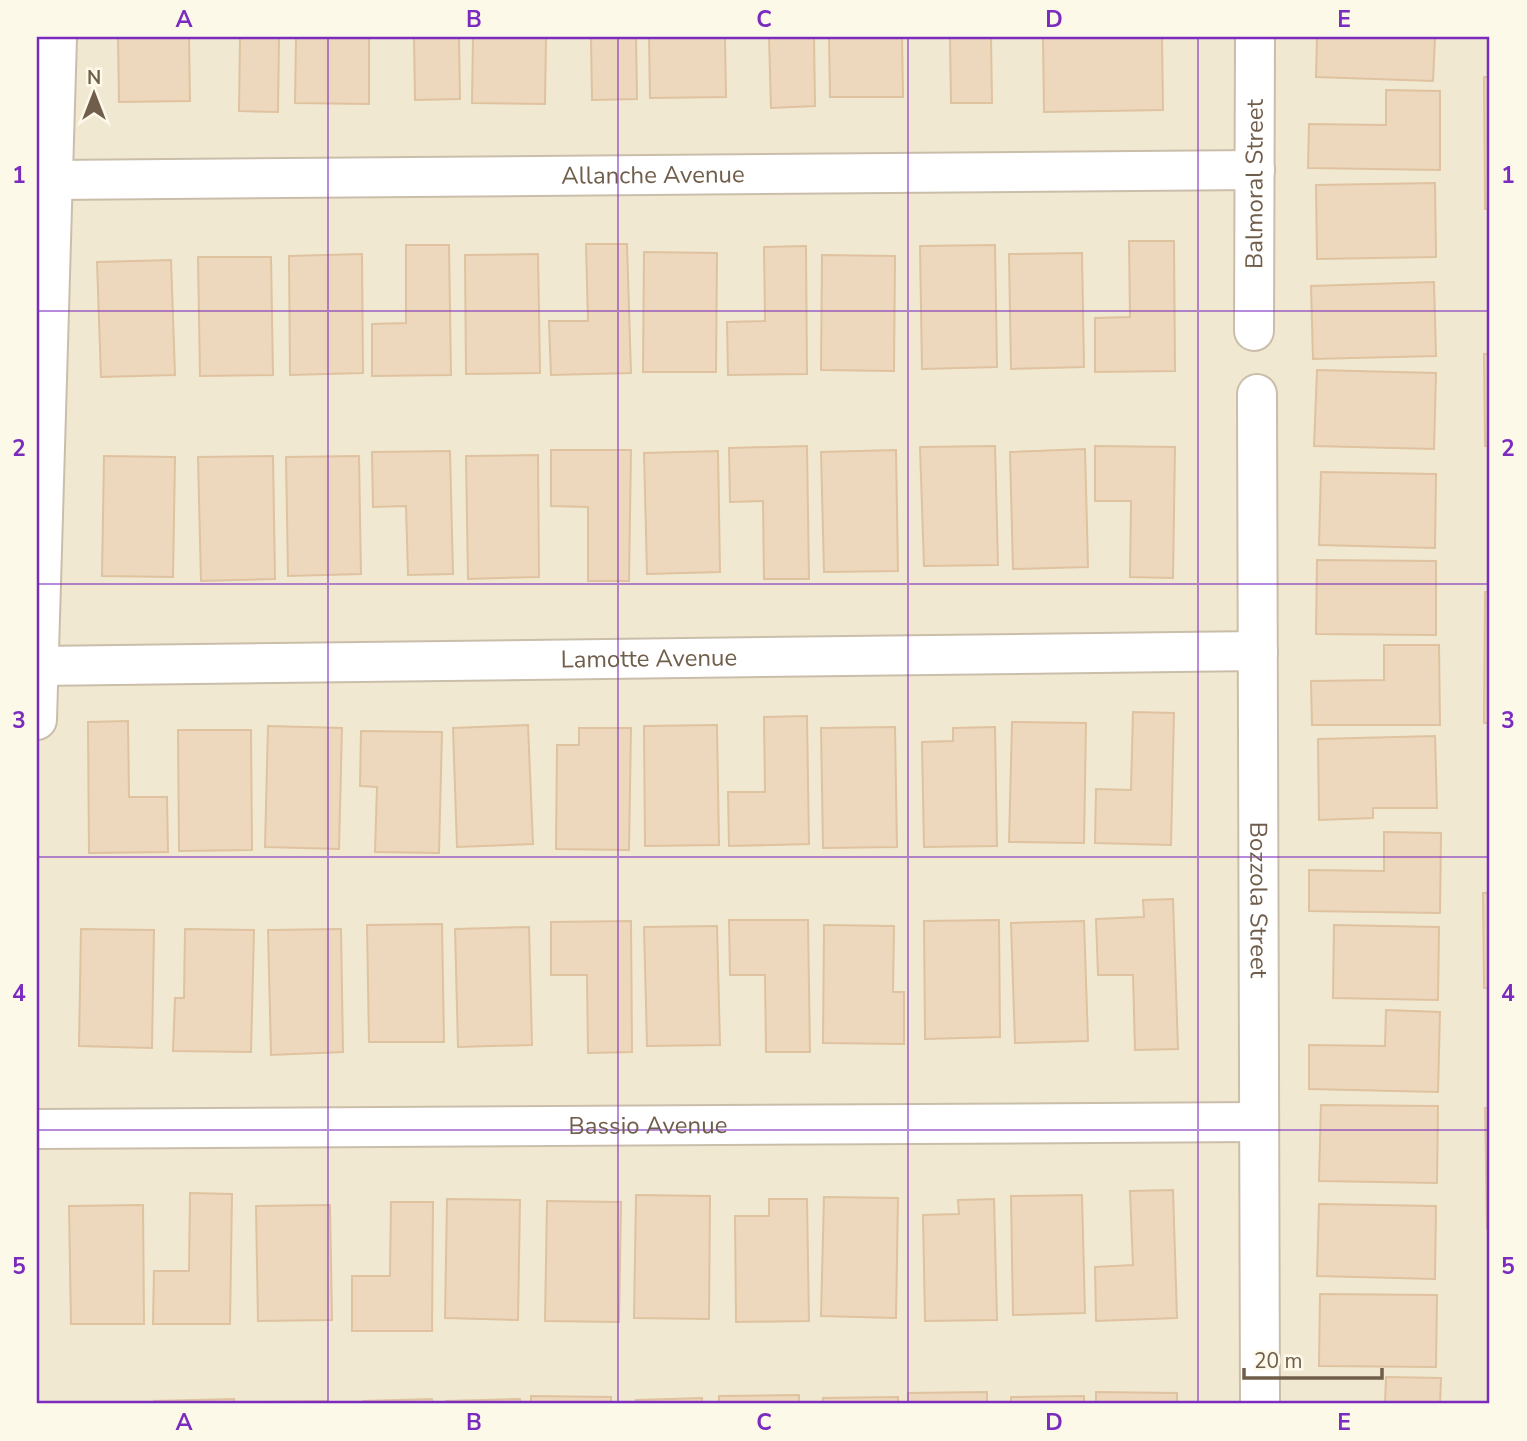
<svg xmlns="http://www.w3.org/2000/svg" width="1527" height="1441" viewBox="0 0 1527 1441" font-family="'Nunito Sans',sans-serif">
	<rect width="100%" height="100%" fill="#faf5e3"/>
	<rect fill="#f1e8d2" x="37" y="37" width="1453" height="1367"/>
	<g fill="#edd8bd" stroke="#dfc29f" stroke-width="2">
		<polygon points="118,37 189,37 190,101 119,102"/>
		<polygon points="240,37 279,37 278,112 239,111"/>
		<polygon points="296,37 369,37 369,104 295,103"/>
		<polygon points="414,37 459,37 460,99 415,100"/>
		<polygon points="473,37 546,37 545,104 472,103"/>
		<polygon points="591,37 636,37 637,99 592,100"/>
		<polygon points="649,37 725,37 726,97 650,98"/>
		<polygon points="769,37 814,37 815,106 771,108"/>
		<polygon points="829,37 902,37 903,97 830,97"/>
		<polygon points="950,37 991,37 992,103 951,103"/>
		<polygon points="1043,37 1162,37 1163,110 1044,112"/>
		<polygon points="1317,37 1435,37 1433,81 1316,77"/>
		<polygon points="1484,77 1490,77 1490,209 1485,209"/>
		<polygon points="1386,90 1440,91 1440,170 1308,168 1309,124 1386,125"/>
		<polygon points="1435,183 1436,257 1317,259 1316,185"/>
		<polygon points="1129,241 1174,241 1175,371 1095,372 1095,318 1130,317"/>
		<polygon points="586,244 627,244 631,373 551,375 549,321 588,321"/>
		<polygon points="406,245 449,245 451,375 372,376 372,324 406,323"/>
		<polygon points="995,245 997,367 922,369 920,246"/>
		<polygon points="806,246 807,374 728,375 727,322 765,321 764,247"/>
		<polygon points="644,252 717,253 716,372 643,372"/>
		<polygon points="1082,253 1084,367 1011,369 1009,254"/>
		<polygon points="362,254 363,373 290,375 289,256"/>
		<polygon points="538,254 540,373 466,374 465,255"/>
		<polygon points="822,255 895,256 894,371 821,370"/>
		<polygon points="198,257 271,257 273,375 200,376"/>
		<polygon points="171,260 175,375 101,377 97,262"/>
		<polygon points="1434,282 1436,356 1313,359 1311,286"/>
		<polygon points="1484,354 1490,354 1490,446 1485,446"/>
		<polygon points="1317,370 1436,373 1434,449 1314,446"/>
		<polygon points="807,446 809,579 764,579 763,501 730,502 729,448"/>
		<polygon points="995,446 998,565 924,566 920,447"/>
		<polygon points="1095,446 1175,447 1173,578 1130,577 1131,501 1095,501"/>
		<polygon points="1085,449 1088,567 1013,569 1010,452"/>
		<polygon points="551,450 631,450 629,581 588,581 588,507 551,506"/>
		<polygon points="896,450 898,571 824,572 821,452"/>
		<polygon points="450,451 453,574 408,575 406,506 373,507 372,452"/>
		<polygon points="718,451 720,572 647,574 644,453"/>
		<polygon points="538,455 539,577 468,579 466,456"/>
		<polygon points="104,456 175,457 173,577 102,576"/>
		<polygon points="273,456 275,579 201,581 198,457"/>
		<polygon points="359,456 361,574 288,576 286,457"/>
		<polygon points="1321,472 1436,474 1435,548 1319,545"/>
		<polygon points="1317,560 1436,561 1436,635 1316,634"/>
		<polygon points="1485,592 1490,592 1490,723 1484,723"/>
		<polygon points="1384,645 1439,645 1440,725 1312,725 1311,681 1384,680"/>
		<polygon points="1133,712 1174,713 1171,845 1095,843 1096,789 1131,790"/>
		<polygon points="807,716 809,844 729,846 728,792 765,792 764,717"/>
		<polygon points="128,721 129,797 167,797 168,852 89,853 88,722"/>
		<polygon points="1012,722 1086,723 1084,843 1009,842"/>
		<polygon points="528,725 533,844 457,847 453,728"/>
		<polygon points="717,725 719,845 645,846 644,726"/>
		<polygon points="268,726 342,728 339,849 265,847"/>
		<polygon points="895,727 897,847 823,848 821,728"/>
		<polygon points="995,727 997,846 924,847 922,742 953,741 953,728"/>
		<polygon points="579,728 631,728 629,850 556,849 557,745 579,745"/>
		<polygon points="178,730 251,730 252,850 179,851"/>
		<polygon points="361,731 442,732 439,853 375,852 377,787 360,786"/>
		<polygon points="1435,736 1437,808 1373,808 1373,818 1319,820 1318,739"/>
		<polygon points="1384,832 1441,833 1440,913 1309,911 1309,870 1384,871"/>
		<polygon points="1483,893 1490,893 1490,988 1484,988"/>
		<polygon points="1173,899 1178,1049 1135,1050 1133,975 1098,975 1096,919 1144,917 1143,900"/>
		<polygon points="729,920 808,920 810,1052 766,1052 765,975 730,975"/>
		<polygon points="999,920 1000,1037 925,1039 924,921"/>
		<polygon points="631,921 632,1052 588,1053 587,975 551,975 551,922"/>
		<polygon points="1084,921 1088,1041 1015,1043 1011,923"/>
		<polygon points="442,924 444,1042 369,1042 367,925"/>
		<polygon points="824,925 894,926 893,992 904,992 904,1044 823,1043"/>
		<polygon points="1334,925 1439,927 1438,1000 1333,998"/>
		<polygon points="717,926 720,1045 647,1046 644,927"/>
		<polygon points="529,927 532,1045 458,1047 455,929"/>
		<polygon points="81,929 154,930 152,1048 79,1046"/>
		<polygon points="185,929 254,930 251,1052 173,1051 175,998 184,998"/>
		<polygon points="341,929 343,1052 271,1055 268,930"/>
		<polygon points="1386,1010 1440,1012 1438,1092 1309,1089 1309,1045 1385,1046"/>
		<polygon points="1321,1105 1438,1106 1437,1183 1319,1181"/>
		<polygon points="1485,1108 1490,1108 1490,1229 1487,1229"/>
		<polygon points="1173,1190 1177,1318 1096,1321 1095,1267 1133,1265 1130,1191"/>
		<polygon points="190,1193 232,1194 230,1324 153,1324 154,1271 189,1271"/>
		<polygon points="636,1195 710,1196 709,1319 634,1318"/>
		<polygon points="1082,1195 1085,1313 1013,1315 1011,1196"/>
		<polygon points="824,1197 898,1198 896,1318 821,1316"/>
		<polygon points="447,1199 520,1200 518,1320 445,1318"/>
		<polygon points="769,1199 807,1199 809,1321 736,1322 735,1216 769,1216"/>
		<polygon points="994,1199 997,1320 925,1321 923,1215 959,1214 958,1200"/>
		<polygon points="547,1201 621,1202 619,1322 545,1321"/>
		<polygon points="391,1202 433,1202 432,1331 352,1331 352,1276 390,1276"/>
		<polygon points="1319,1204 1436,1206 1435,1279 1317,1276"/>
		<polygon points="143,1205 144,1324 71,1324 69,1206"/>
		<polygon points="330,1205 332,1320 258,1321 256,1206"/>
		<polygon points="1320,1294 1437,1295 1436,1367 1319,1366"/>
		<polygon points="1386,1377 1441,1378 1440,1404 1385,1404"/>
		<polygon points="987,1392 987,1404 908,1404 908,1393"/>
		<polygon points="1096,1392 1177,1393 1177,1404 1096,1404"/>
		<polygon points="799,1395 799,1404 719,1404 719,1396"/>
		<polygon points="531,1396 611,1397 611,1404 531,1404"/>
		<polygon points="1084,1396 1084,1404 1011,1404 1011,1397"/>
		<polygon points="898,1397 898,1404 823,1404 823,1398"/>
		<polygon points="702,1398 702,1404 636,1404 636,1400"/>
		<polygon points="234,1399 234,1404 154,1404 154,1401"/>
		<polygon points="432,1399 432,1404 363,1404 363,1401"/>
		<polygon points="520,1399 520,1404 446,1404 446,1401"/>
		<polygon points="327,1401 327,1404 258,1404 258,1402"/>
	</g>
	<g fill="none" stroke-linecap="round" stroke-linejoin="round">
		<g stroke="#cabeab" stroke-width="42">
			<g id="street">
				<path id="s1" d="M53,180l1202,-10"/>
				<path id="s2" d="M1254,331l1,-294"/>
				<path id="s3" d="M1257,394l3,1010"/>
				<path id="s4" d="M38,666l1220,-15"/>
				<polyline points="37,720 57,37"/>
				<path id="s5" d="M37,1129l1222,-7"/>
			</g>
		</g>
		<use href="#street" stroke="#fff" stroke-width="38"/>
	</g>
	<path fill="none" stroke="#7b2cbf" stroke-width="2" stroke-opacity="0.55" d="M328,37v1367M618,37v1367M908,37v1367M1198,37v1367M37,311h1453M37,584h1453M37,857h1453M37,1130h1453"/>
	<g text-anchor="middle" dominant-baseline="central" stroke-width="7" stroke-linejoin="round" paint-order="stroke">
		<g font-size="24" fill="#705e4b" stroke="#fdf9e9">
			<text stroke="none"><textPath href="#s1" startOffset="600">Allanche Avenue</textPath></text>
			<text stroke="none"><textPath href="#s2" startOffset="147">Balmoral Street</textPath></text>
			<text stroke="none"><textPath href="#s4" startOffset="611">Lamotte Avenue</textPath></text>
			<text stroke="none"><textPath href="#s3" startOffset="506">Bozzola Street</textPath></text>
			<text stroke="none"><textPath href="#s5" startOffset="611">Bassio Avenue</textPath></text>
		</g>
	</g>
	<rect width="1527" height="1441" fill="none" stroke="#fdf9e9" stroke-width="77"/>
	<g transform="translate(94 94)" stroke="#fdf9e9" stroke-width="5" paint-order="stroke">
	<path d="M0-5L12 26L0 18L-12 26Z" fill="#705e4b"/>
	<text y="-10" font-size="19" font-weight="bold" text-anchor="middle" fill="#705e4b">N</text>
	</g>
	<path d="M1244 1368v10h138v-10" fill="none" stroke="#705e4b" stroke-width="3.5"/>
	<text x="1254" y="1368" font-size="21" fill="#705e4b" stroke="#fdf9e9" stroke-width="5" paint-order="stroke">20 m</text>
	<rect x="38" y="38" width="1450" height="1364" fill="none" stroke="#7b2cbf" stroke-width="2.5"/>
	<g font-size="23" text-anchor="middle" font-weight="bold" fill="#7b2cbf">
		<text x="184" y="27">A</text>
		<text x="474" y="27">B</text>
		<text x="764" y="27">C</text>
		<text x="1054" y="27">D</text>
		<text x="1344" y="27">E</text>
		<text x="19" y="183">1</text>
		<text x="1508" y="183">1</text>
		<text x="19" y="456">2</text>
		<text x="1508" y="456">2</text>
		<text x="19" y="728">3</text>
		<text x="1508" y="728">3</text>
		<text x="19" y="1001">4</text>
		<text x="1508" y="1001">4</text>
		<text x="19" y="1274">5</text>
		<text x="1508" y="1274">5</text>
		<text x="184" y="1430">A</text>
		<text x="474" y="1430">B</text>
		<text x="764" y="1430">C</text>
		<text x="1054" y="1430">D</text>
		<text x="1344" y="1430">E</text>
	</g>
</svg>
